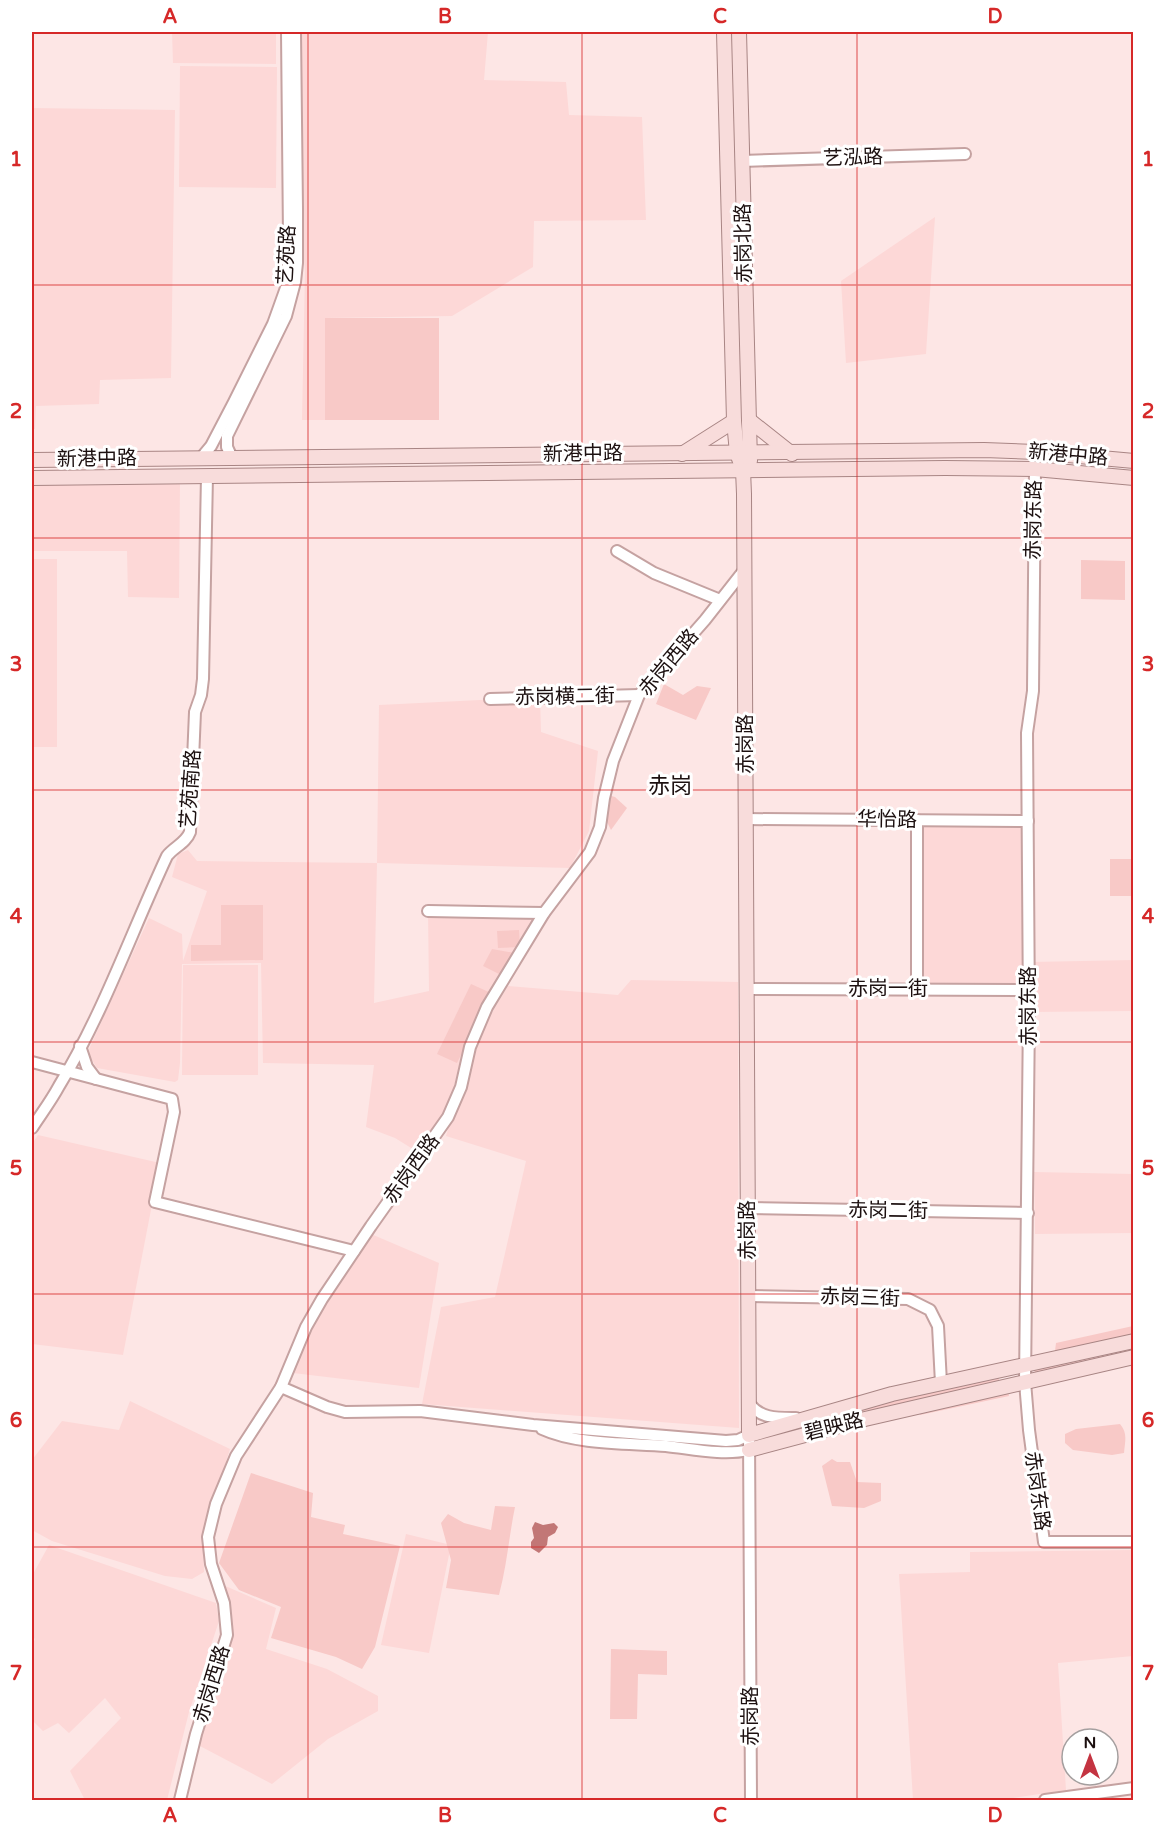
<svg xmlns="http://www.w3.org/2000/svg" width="1165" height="1832" viewBox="0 0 1165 1832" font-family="'Varela Round','Noto Sans SC',sans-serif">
	<rect width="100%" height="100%" fill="#fde6e5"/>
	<g fill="#fdd8d7">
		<polygon points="172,32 276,32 276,64 173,63"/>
		<polygon points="296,32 488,32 484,80 566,82 569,115 642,117 646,220 534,221 533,267 452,316 325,318 325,420 302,420 305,271 300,210"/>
		<polygon points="180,66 277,67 276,188 179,187"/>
		<polygon points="32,108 175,110 171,378 100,380 99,404 36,406 35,429 32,429"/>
		<polygon points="935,217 926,354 846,363 841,281"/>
		<polygon points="32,481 180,481 179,598 128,597 127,551 32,551"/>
		<rect x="32" y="559" width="25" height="188"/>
		<polygon points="540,697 541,732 598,751 589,831 570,868 377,863 374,1003 429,991 428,911 542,913 458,1070 450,1104 416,1151 395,1138 366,1127 374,1065 263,1063 261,963 182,964 180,1063 178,1080 175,1082 97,1068 90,1057 89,1049 149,918 182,934 183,961 207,891 172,877 178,854 188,850 197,861 377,863 379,705"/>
		<polygon points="920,824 1025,825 1026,988 919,986"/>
		<polygon points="1133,960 1133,1011 1032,1012 1031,962"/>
		<polygon points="183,965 258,965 258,1075 182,1075"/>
		<polygon points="631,980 738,982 739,1428 422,1404 441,1307 495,1297 526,1161 446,1136 471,1048 508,986 618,995"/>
		<polygon points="38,1135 160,1163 123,1355 32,1344 32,1144"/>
		<polygon points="1034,1172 1133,1174 1133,1233 1035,1234"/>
		<polygon points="371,1234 439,1263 419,1388 293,1373 309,1329"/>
		<polygon points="130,1401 230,1449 203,1535 204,1572 192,1579 165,1576 52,1541 32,1530 32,1460 62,1421 119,1430"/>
		<polygon points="406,1534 451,1545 429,1653 381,1645"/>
		<polygon points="49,1545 216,1603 219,1621 189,1712 167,1800 85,1800 70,1771 121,1718 105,1698 69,1733 58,1723 43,1731 32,1720 32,1646 35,1639 32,1636 32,1576"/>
		<polygon points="1133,1550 1133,1656 1058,1663 1066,1790 1000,1800 913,1800 899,1574 970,1572 970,1552"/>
		<polygon points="223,1585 276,1608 266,1649 327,1669 378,1696 378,1711 328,1739 272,1784 198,1745 230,1636 231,1615"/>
	</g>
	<g fill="#f8c9c7">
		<rect x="325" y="318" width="114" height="102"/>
		<polygon points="1081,560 1125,561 1125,600 1081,599"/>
		<polygon points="664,684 683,695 697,686 711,688 696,720 656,704"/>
		<polygon points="608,795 615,797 627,808 611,830 604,816"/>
		<rect x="1110" y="859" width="23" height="37"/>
		<polygon points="221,905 263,905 263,960 191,961 191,945 221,945"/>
		<polygon points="519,930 520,947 498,948 497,931"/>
		<polygon points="492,949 515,953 501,975 483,966"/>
		<polygon points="471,984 491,993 457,1063 437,1054"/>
		<polygon points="1133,1326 1133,1335 1055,1351 1056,1343"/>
		<polygon points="1133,1344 1133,1354 1036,1376 1033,1366"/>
		<polygon points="998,1373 1000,1385 844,1415 852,1407"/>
		<polygon points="1008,1388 1009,1396 920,1415 918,1409"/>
		<path d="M1120,1424c8,9 5,18 4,29l-12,2 -39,-5 -8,-7v-9l11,-5z"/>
		<polygon points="832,1459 837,1462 850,1462 857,1482 881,1483 881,1501 864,1508 832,1506 822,1466"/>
		<polygon points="251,1473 313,1493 311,1517 345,1525 343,1534 400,1546 375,1647 362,1669 336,1657 271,1638 281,1607 239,1590 219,1563"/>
		<path d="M495,1506l20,1c-6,29 -8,58 -16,88l-53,-7 5,-28 -10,-37 7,-9 16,9 27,7z"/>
		<polygon points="611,1649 667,1651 667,1675 638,1674 637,1719 610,1719"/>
	</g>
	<polygon fill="#c27776" points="535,1522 543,1525 554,1523 558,1527 555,1533 548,1537 547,1545 539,1553 531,1548 531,1542 534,1538 532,1528"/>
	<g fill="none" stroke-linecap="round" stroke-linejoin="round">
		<g stroke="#c5a2a1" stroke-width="14">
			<g id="minor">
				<polyline points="742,161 965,154"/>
				<polyline points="201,458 211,446 234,402 273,324 287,285 289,237 287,32"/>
				<polyline points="232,458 227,447 227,436 286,316 295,282 297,263 297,209 295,32"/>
				<polyline points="1035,469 1033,691 1027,733 1029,1014 1025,1382 1029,1430 1044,1542 1134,1542"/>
				<polyline points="617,551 654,573 720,600"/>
				<polyline points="490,699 639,695"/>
				<polyline points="746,819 1028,821"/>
				<polyline points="428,911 544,913"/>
				<polyline points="746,989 1029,990"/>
				<polyline points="917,989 917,820"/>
				<polyline points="80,1046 87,1067 96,1079"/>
				<polyline points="32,1062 172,1099 174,1112 155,1202 354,1251"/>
				<path d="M32,1128c9,-14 19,-27 27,-42 44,-72 72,-153 108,-230 7,-9 19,-13 23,-24l5,-120 6,-17 2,-16 4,-203"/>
				<polyline points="748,1208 1028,1213"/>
				<polyline points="748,1296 908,1299 930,1310 938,1326 941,1383"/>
				<polyline points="281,1387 327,1407 345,1412 420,1411 533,1425 726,1441 738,1440 749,1435 751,1800"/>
				<path d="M749,1403c11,16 29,15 47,15"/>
				<path d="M542,1429c35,16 85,14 124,17 27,3 57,10 83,4"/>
				<polyline points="180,1800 196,1734 227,1635 224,1603 211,1564 208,1537 216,1504 236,1456 281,1387 306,1327 322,1299 371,1226 448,1117 461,1087 470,1047 487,1007 544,913 590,852 600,827 604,798 613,761 639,695 705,620 745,569"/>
				<polyline points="1045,1800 1134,1788"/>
			</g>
		</g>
		<g stroke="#a88584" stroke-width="16">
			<g id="major">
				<polyline points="724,32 734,421 737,453 743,470 744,494 749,1435 892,1394 1134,1341"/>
				<polyline points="739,32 750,461"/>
				<polyline points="749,420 792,454"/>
				<polyline points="682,454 734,421"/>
				<polyline points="32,460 984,450 1035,452 1134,461"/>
				<polyline points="32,478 945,468 1035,469 1134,478"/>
				<polyline points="749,1450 865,1419 1134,1357"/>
			</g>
		</g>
		<use href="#minor" stroke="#fff" stroke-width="10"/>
		<use href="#major" stroke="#f8dcdb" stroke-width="14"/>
	</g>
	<path fill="none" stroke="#d62828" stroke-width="1.5" stroke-opacity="0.55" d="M308,32v1768M582,32v1768M857,32v1768M32,285h1102M32,538h1102M32,790h1102M32,1042h1102M32,1294h1102M32,1547h1102"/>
	<g text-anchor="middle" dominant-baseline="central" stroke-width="6" stroke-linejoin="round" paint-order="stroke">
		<g font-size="20" fill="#1c1010" stroke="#fff">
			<text transform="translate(853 158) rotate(-2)">艺泓路</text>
			<text transform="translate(744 243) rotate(-91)">赤岗北路</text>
			<text transform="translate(287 255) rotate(-87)">艺苑路</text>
			<text transform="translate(583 454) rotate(-1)">新港中路</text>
			<text transform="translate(1068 455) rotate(5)">新港中路</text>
			<text transform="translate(97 459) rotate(-1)">新港中路</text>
			<text transform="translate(1034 520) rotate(-89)">赤岗东路</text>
			<text transform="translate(669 663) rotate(-50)">赤岗西路</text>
			<text transform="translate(565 697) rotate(-1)">赤岗横二街</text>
			<text transform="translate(746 744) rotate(-90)">赤岗路</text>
			<text transform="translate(191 789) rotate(-86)">艺苑南路</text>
			<text transform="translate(887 820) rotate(1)">华怡路</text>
			<text x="888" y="989">赤岗一街</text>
			<text transform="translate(1029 1006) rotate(-90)">赤岗东路</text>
			<text transform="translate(412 1169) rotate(-54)">赤岗西路</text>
			<text transform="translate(888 1211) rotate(1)">赤岗二街</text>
			<text transform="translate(748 1230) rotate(-90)">赤岗路</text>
			<text transform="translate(860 1298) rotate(2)">赤岗三街</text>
			<text transform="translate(834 1427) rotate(-14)">碧映路</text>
			<text transform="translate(1037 1491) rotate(82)">赤岗东路</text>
			<text transform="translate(212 1684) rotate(-73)">赤岗西路</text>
			<text transform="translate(751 1716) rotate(-90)">赤岗路</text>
		</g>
		<g font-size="22" fill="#1c1010" stroke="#fff">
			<text x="670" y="786">赤岗</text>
		</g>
	</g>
	<rect width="1165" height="1832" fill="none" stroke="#ffffff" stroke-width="66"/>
	<g transform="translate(1090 1757)"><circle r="28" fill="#ffffff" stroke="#a49f9f" stroke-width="1.5"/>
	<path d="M0-4.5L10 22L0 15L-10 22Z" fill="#c43441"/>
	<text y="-9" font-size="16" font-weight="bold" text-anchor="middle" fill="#1c1010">N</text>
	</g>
	<rect x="33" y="33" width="1099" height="1766" fill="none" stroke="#d62828" stroke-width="2"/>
	<g font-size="20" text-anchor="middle" font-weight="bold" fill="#d62828">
		<text x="170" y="23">A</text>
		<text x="445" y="23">B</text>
		<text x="720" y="23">C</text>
		<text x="995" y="23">D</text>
		<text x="16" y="166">1</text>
		<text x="1148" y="166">1</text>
		<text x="16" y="418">2</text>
		<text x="1148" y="418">2</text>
		<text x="16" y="671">3</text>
		<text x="1148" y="671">3</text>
		<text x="16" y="923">4</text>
		<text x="1148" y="923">4</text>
		<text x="16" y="1175">5</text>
		<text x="1148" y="1175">5</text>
		<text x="16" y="1427">6</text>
		<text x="1148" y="1427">6</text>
		<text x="16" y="1680">7</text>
		<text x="1148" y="1680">7</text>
		<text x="170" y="1822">A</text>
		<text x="445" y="1822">B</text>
		<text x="720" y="1822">C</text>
		<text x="995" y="1822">D</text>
	</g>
</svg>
